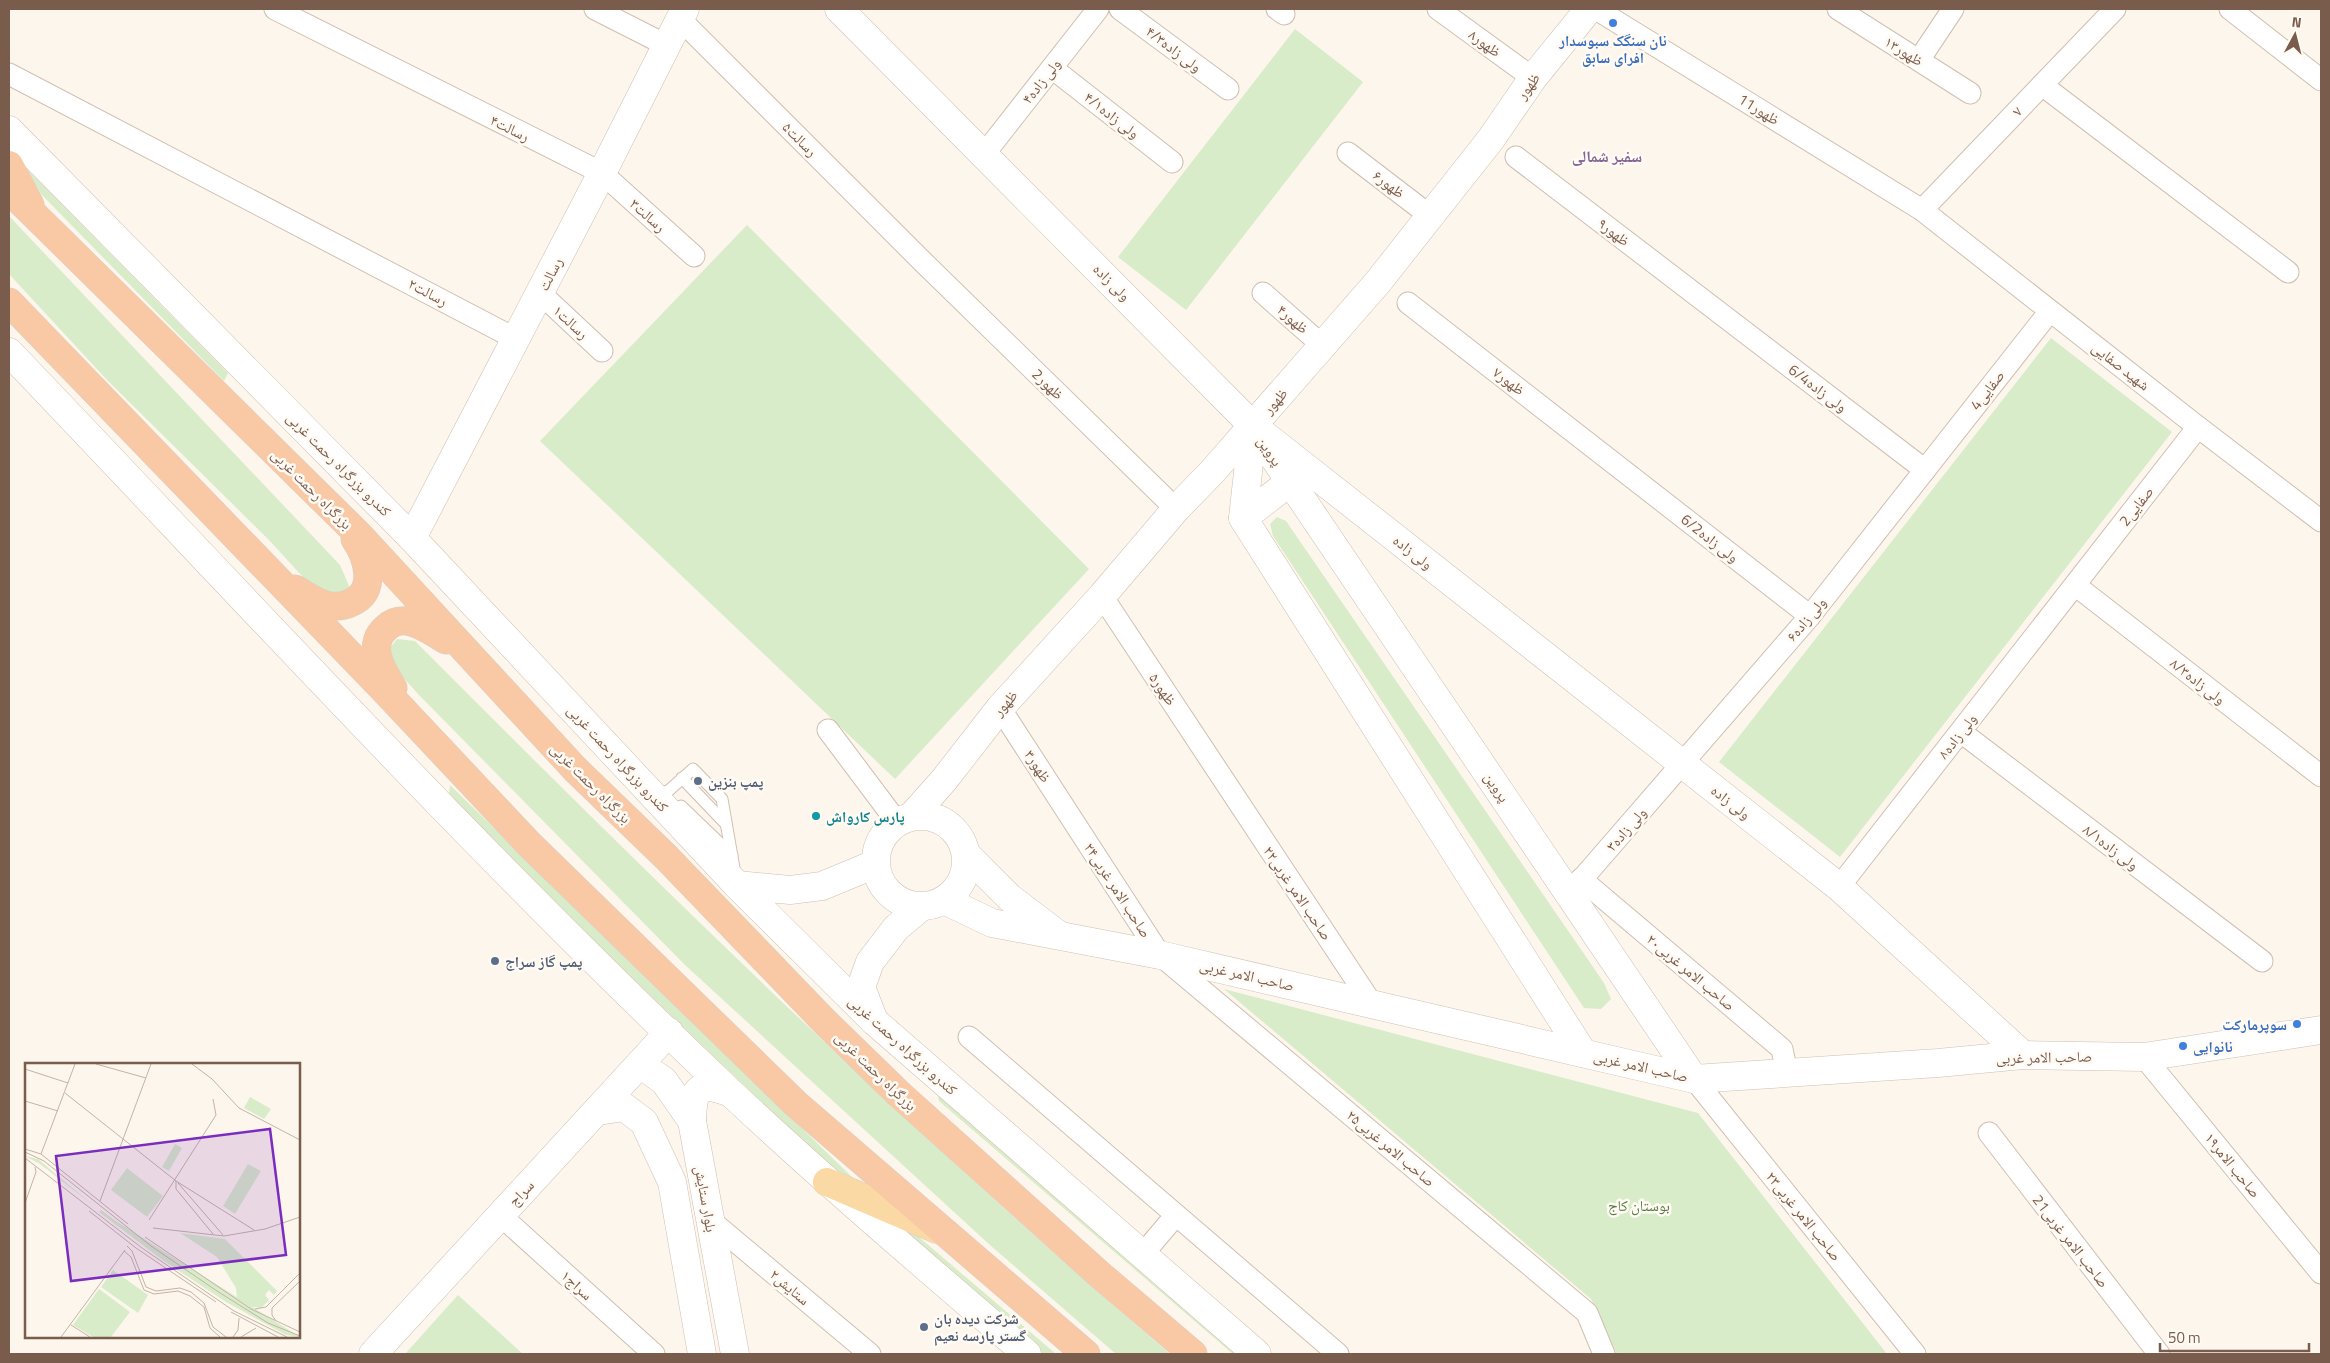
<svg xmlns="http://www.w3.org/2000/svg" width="2330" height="1363" viewBox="0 0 2330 1363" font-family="'Titillium Web','Noto Naskh Arabic',sans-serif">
	<rect width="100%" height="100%" fill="#fdf6ec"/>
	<g fill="#d8ecc9">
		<polygon points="1295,29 1363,82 1186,310 1118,257"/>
		<polygon points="26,168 228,373 224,381 41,194"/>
		<polygon points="9,216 340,565 350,588 332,597 312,587 269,540 108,381 9,274"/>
		<polygon points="747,225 1089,569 895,779 540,441"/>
		<polygon points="2051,338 2172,432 1840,857 1719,762"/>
		<polygon points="1277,517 1286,521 1604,983 1611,999 1601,1009 1584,1008 1273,536 1270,524"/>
		<path d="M397,639l18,2c244,245 492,488 755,713h-54l-125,-108 -307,-282 -265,-269 -29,-32 -1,-14z"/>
		<polygon points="450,785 853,1178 838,1175 616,963 449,794"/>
		<polygon points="1224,989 1698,1113 1887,1354 1617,1354 1591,1299"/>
		<polygon points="937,1091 1244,1354 1233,1354 939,1101"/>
		<polygon points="896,1227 913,1232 1056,1354 1043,1354"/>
		<polygon points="458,1295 523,1354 405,1354"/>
	</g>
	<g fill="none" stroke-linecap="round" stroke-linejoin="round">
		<g stroke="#d1beb0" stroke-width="13">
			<g id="service">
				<polyline points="682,778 726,824"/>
				<polyline points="655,791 667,792 693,769 722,799 735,874"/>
				<polyline points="681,806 732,855"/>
			</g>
		</g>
		<g stroke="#d1beb0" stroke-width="23">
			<g id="minor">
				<polyline points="275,9 602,173 694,256"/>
				<polyline points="595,9 666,45"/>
				<polyline points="1120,9 1228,89"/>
				<polyline points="1277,9 1284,14"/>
				<polyline points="1438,9 1533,78"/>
				<polyline points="1596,9 1922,210 2198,427 2321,521"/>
				<polyline points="1838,9 1970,93"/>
				<polyline points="2230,9 2321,80"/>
				<polyline points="680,19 920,259 1176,509"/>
				<polyline points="1919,60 1953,9"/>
				<polyline points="1052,68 1172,162"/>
				<polyline points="9,74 516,339"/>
				<polyline points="2042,85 2288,272"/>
				<polyline points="985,153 1098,9"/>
				<polyline points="1348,153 1429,215"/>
				<polyline points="1516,157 1925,470"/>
				<polyline points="1922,210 2115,9"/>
				<polyline points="540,293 602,351"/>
				<polyline points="1263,293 1323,346"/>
				<polyline points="1408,303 1810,616"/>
				<polyline points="2075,585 2321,776"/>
				<polyline points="1102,596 1372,1004"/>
				<polyline points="1000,708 1160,955 1587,1313 1604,1354"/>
				<polyline points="828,730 897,822"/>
				<polyline points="1961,732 2262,961"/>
				<polyline points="1581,879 1782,1049 1787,1073"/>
				<polyline points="1839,887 2198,427"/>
				<polyline points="1569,894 1810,616 2050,311"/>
				<polyline points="969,1037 1338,1354"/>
				<polyline points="2144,1057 2321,1273"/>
				<polyline points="1694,1079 1915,1354"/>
				<polyline points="1989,1133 2159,1354"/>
				<polyline points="500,1215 654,1354"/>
				<polyline points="710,1220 870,1354"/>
				<polyline points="1142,1255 1176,1215"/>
			</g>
		</g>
		<g stroke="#d1beb0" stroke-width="29">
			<g id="tertiary">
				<polyline points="839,9 1253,426 1839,887 2023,1055"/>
				<polyline points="1253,426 1243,518 1583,1053"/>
				<polyline points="1266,446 1694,1079"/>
				<polyline points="1243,518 1290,482"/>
				<polyline points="412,538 602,173 685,9"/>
				<circle cx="921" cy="861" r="45"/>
				<polyline points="912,816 944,780 1000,708 1102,596 1176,509 1213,471 1378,282 1491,139 1533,78 1589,9"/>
				<polyline points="967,855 1010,898 1056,933"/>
				<polyline points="737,885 790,890 822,886 875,864"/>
				<polyline points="944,900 992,923 1160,955 1694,1079 1938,1063 2023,1055 2144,1057 2321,1030"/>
				<polyline points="874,1021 861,987 870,962 896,928 921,907"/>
				<polyline points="640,1064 664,1081 692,1121 735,1354"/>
				<polyline points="598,1111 624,1107 644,1122 672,1182 702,1354"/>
				<path d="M692,1121c1,-35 7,-40 39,-28"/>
				<polyline points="373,1354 669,1032"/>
			</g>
		</g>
		<g stroke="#d6c0b0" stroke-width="29">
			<g id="secondary">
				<polyline points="9,130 412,538 737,885 874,1021 1257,1354"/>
				<path d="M9,352c238,249 471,504 722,741 96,90 196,175 296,261"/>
			</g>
		</g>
		<g stroke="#dad1cd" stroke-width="29">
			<polyline id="primary" points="827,1182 936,1229"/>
		</g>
		<g stroke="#dad1cd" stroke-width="29">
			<g id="trunk">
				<polyline points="9,165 30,205"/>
				<polyline points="9,190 360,536 575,769 666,857 824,1021 898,1093 1099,1274 1193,1354"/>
				<polyline points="9,302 386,692 529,844 796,1104 1086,1354"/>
				<path d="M295,589c9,5 18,12 28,15 8,3 19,3 27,-1 28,-10 18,-45 5,-64"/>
				<path d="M393,688c-11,-18 -27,-43 -7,-60 6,-6 13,-8 21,-7 14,2 27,12 39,19"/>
			</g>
		</g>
		<use href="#service" stroke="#fff" stroke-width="11"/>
		<use href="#minor" stroke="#fff" stroke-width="21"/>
		<use href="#tertiary" stroke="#fff" stroke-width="28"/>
		<use href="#secondary" stroke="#fff" stroke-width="28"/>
		<use href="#primary" stroke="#fbd9a5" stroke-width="28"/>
		<use href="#trunk" stroke="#f9c8a4" stroke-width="28"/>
	</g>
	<g fill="#3f7fe0" stroke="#fffaf3" stroke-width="2">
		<circle cx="1613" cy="23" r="5"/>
		<circle cx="2297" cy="1024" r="5"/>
		<circle cx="2183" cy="1046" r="5"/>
	</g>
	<g fill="#5c6f8a" stroke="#fffaf3" stroke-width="2">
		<circle cx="698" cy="781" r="5"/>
		<circle cx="495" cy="961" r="5"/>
		<circle cx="924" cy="1327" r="5"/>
	</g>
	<circle fill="#0f9aa8" stroke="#fffaf3" stroke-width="2" cx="816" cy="816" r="5"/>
	<g text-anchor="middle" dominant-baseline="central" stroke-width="5" stroke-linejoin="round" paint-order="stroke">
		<g font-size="15" font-weight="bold" fill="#366cbe" stroke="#fffaf3">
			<text x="1613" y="40">نان سنگک سبوسدار<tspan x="1613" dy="17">افرای سابق</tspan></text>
			<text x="2287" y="1024" text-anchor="end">سوپرمارکت</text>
			<text x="2193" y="1046" text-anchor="start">نانوایی</text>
		</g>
		<g font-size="15" fill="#7a5c4d" stroke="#fffaf3">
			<text transform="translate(1485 43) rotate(36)">ظهور۸</text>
			<text transform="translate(1174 49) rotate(37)">ولی زاده۴/۳</text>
			<text transform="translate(1904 51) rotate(32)">ظهور۱۳</text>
			<text transform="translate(1041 81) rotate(-52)">ولی زاده۴</text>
			<text transform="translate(1528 86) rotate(-54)">ظهور</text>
			<text transform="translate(1759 109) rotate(32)">11ظهور</text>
			<text transform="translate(2017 111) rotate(-46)">۷</text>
			<text transform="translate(1112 115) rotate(38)">ولی زاده۴/۱</text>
			<text transform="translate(510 128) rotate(26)">رسالت۴</text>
			<text transform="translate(800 139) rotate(45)">رسالت۵</text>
			<text transform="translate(1389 184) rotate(38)">ظهور۶</text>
			<text transform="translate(648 215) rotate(42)">رسالت۳</text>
			<text transform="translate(1614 232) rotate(37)">ظهور۹</text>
			<text transform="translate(550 274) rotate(-63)">رسالت</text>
			<text transform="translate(1112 282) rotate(45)">ولی زاده</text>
			<text transform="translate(428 292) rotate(28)">رسالت۲</text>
			<text transform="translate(1293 319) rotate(41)">ظهور۴</text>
			<text transform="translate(571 322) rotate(43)">رسالت۱</text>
			<text transform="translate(2121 366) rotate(38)">شهید صفایی</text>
			<text transform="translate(1509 381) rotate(38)">ظهور۷</text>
			<text transform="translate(1048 384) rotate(44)">2ظهور</text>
			<text transform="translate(1818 388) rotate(37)">6/4ولی زاده</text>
			<text transform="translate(1987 390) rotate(-52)">4صفایی</text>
			<text transform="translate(1275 401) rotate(-49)">ظهور</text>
			<text transform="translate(1270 451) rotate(56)">پروین</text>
			<text transform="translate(339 464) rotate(45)">کندرو بزرگراه رحمت غربی</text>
			<text transform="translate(312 489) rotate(45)">بزرگراه رحمت غربی</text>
			<text transform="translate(2136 506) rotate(-52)">2صفایی</text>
			<text transform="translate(1710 538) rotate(38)">6/2ولی زاده</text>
			<text transform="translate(1413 552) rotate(38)">ولی زاده</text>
			<text transform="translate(1806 619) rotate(-50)">ولی زاده۶</text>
			<text transform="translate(2198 681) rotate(38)">ولی زاده۸/۳</text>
			<text transform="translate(1163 689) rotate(56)">ظهور۵</text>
			<text transform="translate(1005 703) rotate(-49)">ظهور</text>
			<text transform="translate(1957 736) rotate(-52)">ولی زاده۸</text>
			<text transform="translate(618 758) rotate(47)">کندرو بزرگراه رحمت غربی</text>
			<text transform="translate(1038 766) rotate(57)">ظهور۳</text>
			<text transform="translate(591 783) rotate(45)">بزرگراه رحمت غربی</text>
			<text transform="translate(1497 787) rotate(56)">پروین</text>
			<text transform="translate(1731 802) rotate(38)">ولی زاده</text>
			<text transform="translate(1626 829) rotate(-49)">ولی زاده۳</text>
			<text transform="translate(2111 847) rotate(37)">ولی زاده۸/۱</text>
			<text transform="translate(1118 890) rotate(57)">صاحب الامر غربی۲۴</text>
			<text transform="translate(1298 893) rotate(56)">صاحب الامر غربی٢٢</text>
			<text transform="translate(1691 972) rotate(40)">صاحب الامر غربی۲۰</text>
			<text transform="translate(1247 975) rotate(13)">صاحب الامر غربی</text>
			<text transform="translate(903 1045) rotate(42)">کندرو بزرگراه رحمت غربی</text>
			<text transform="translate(2044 1057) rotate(-1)">صاحب الامر غربی</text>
			<text transform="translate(1641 1066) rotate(13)">صاحب الامر غربی</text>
			<text transform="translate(876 1071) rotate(44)">بزرگراه رحمت غربی</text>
			<text transform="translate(1391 1148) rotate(40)">صاحب الامر غربی۲۵</text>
			<text transform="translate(2233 1165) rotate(51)">صاحب الامر۱۹</text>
			<text transform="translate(521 1193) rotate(-47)">سراج</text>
			<text transform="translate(706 1199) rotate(80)">بلوار ستایش</text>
			<text transform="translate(1804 1216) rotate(51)">صاحب الامر غربی۲۳</text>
			<text transform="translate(2071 1241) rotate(52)">21صاحب الامر غربی</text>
			<text transform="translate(577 1285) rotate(42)">سراج۱</text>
			<text transform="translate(790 1287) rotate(40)">ستایش۲</text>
		</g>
		<g font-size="15" font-weight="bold" fill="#4e5e75" stroke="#fffaf3" text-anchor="start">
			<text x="708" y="781">پمپ بنزین</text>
			<text x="505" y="961">پمپ گاز سراج</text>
			<text x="934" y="1318">شرکت دیده بان<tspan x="934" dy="17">گستر پارسه نعیم</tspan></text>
		</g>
		<g font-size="15" font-weight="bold" fill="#0d838f" stroke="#fffaf3" text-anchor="start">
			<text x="826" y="816">پارس کارواش</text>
		</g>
		<g font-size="15" fill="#537a41" stroke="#fffaf3">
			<text x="1639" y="1205">بوستان کاج</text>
		</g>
		<g font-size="16" font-weight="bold" fill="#846695" stroke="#fffaf3">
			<text x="1607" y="156">سفیر شمالی</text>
		</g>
	</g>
	<g transform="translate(25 1063)">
		<rect width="275" height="275" fill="#fdf6ec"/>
		<path d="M225,34l21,12 -7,10 -20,-11zM150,81l7,4 -13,23 -7,-4zM0,93l13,3 56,47 -54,-42zM223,101l13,7 -26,43 -12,-8zM102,105l36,28 -16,21 -36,-27zM76,147l15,11 184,116 -14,-2 -60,-33 -65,-43 -62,-47zM155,170l45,6 52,52 -3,4 -5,-5 -4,5 4,5 -8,8 -12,-2 -12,-8 -1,-10 -19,-31zM88,207l35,25 -10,18 -37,-26zM74,226l31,23 -19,25h-18l-20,-12z" fill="#d8ecc9"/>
		<path fill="none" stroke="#c5b3a7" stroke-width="1" d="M71,1l50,14M167,1l20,15 27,29 61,32M0,6l43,14M40,30l111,88 78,49M0,38l33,10M0,86l16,5 87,70M0,89l19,9 107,85 66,45 51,32 32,13M16,91l34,-90M0,95l117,90 92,63 53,26M151,118v8l37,45M153,120l45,52M75,138l51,-137M0,140l11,-31 -1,-5M64,148l47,37 80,54M124,157l67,-105 -3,-16M128,165l71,8 41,-7 35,-12M120,174l106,72 49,23M102,183l5,5 14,36 10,4 24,-3 11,4 13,11 9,24 13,10M99,188l7,6 13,33 10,4 24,-3 12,5 14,11 6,21 10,9M230,246l11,-2 34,-34M206,249l47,25M251,258l-4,-6v-7l28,-27M46,262l19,12M36,274l64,-87M208,274l5,-7 1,-12M216,274l15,-9"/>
		<path fill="#7b2cbf" fill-opacity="0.15" stroke="#7b2cbf" stroke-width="2.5" d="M245,66l16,126 -215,26 -15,-125z"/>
		<rect width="275" height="275" fill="none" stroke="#7a5c4d" stroke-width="2.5"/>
	</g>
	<rect width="2330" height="1363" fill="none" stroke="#7a5c4d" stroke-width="20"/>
	<g transform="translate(2295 35) rotate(7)" stroke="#fffaf3" stroke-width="4" paint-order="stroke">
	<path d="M0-4L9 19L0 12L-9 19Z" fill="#7a5c4d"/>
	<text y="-8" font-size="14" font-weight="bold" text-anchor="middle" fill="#7a5c4d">N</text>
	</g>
	<path d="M2160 1343v8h149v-8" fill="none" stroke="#7a5c4d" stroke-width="2.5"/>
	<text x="2168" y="1343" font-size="15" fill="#7a5c4d" stroke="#fffaf3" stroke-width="4" paint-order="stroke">50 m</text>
</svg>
